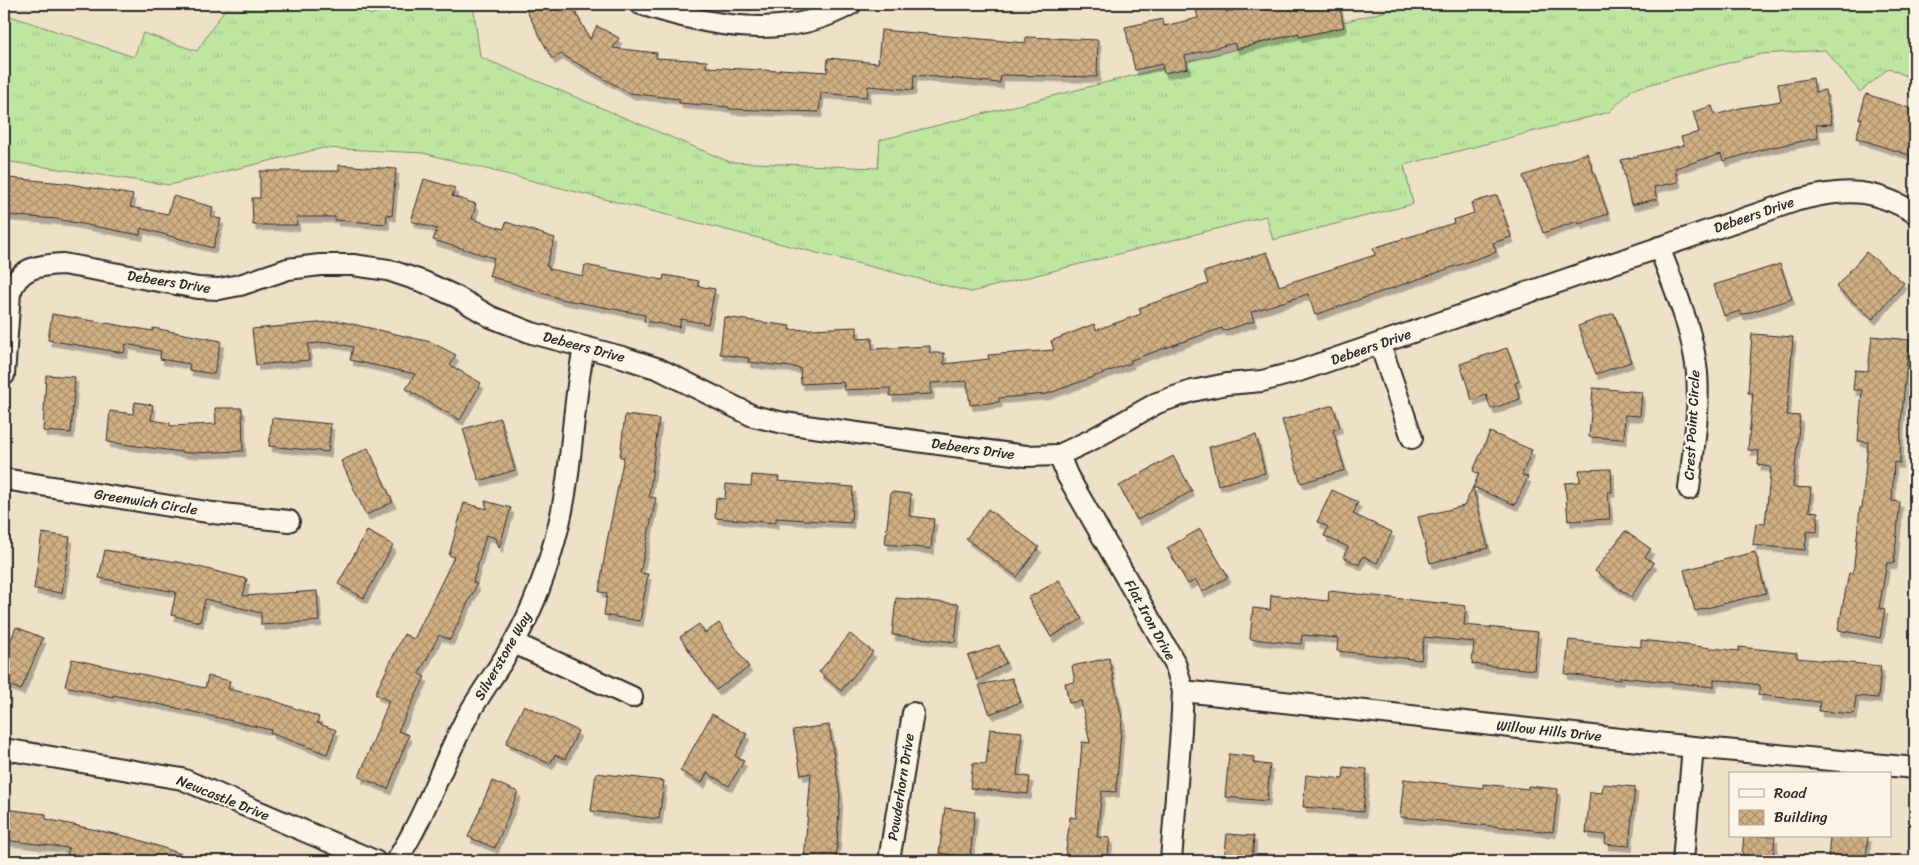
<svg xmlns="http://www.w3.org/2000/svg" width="1919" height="865" viewBox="0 0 1919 865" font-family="Sriracha,sans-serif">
	<defs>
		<pattern id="grass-tufts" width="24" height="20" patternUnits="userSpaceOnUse" patternTransform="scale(1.25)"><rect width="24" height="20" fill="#bfe6a1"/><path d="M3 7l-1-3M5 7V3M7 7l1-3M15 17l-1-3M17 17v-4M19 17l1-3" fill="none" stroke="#a4c58b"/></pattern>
		<pattern id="building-cross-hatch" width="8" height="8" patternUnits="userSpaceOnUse" patternTransform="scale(1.25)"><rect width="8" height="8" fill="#d1af84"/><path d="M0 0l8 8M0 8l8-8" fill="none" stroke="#aa8f6c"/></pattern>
		<filter id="shadow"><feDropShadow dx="3" dy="5.5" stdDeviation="0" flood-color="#0004"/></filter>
	</defs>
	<rect width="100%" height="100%" fill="#efe0c8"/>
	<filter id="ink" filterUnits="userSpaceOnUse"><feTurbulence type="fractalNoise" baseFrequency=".02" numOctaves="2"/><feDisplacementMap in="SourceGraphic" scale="10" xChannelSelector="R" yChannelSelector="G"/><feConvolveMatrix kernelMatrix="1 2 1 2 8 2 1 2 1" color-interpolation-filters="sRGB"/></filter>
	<g filter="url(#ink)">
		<polygon fill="url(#grass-tufts)" stroke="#758866" points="256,4 351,4 371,15 394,4 473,4 480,57 730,162 878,168 880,140 1414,4 1915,4 1915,80 1889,68 1860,92 1825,50 1761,54 1633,89 1609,112 1404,165 1413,204 1273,240 1266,216 971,292 423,153 323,148 169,185 4,161 4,14 134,57 143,33 197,51 225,9 241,10"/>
		<g fill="url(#building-cross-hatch)" stroke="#2b2b2b" filter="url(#shadow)">
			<polygon points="523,4 571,4 590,39 597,26 619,38 613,48 657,53 656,58 707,61 706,67 779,71 780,69 827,72 828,58 878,63 881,30 1026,43 1026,37 1098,40 1097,77 1001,75 1000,83 914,75 913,90 868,86 867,97 821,93 819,112 729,109 729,107 679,103 679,99 629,93 561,54 552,59"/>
			<polygon points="1205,4 1224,4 1226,12 1258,4 1339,4 1344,27 1299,37 1299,33 1236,49 1234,43 1185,56 1188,68 1164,73 1162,64 1135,70 1125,27 1163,19 1164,26 1198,18 1195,6"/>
			<polygon points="1813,78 1815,92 1825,90 1832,124 1816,125 1818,138 1764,149 1723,161 1721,154 1675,168 1678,182 1654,187 1657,199 1631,205 1621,160 1684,145 1681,137 1699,132 1693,112 1712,106 1715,115 1740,108 1781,101 1778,84"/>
			<polygon points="1866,94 1915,110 1915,157 1856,138 1862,118 1859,119"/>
			<polygon points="1587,153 1608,214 1579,224 1578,221 1543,233 1523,176"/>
			<polygon points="339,165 396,169 392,216 387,214 386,224 335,220 335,217 296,217 297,225 253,225 252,198 260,198 260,171 339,171"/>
			<polygon points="9,178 64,183 133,195 130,207 168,214 173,196 213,207 211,217 221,219 213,248 141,228 140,235 56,219 4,215 4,188 8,188"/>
			<polygon points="424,179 455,188 452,196 476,204 472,219 504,229 506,222 555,238 546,266 549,267 549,269 583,276 585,265 663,280 664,275 699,281 698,286 715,289 708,324 681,319 679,327 644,321 645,315 561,299 489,276 494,258 433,240 437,229 411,221"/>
			<polygon points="1497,195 1511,237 1493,243 1496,252 1315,315 1308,294 1251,312 1254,321 1223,331 1222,328 1131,360 1131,363 1047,394 999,398 999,402 970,405 967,381 931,383 931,394 890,396 890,388 844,390 843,382 801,384 800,368 748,362 749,358 720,354 724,317 790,326 789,330 857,327 857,339 872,338 872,349 930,346 930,353 944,353 944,364 989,359 988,355 1054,350 1051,341 1094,324 1096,330 1141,314 1139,308 1208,284 1204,272 1267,252 1279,286 1375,255 1373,248 1454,223 1453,220 1474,213 1471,203"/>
			<polygon points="1866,252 1904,283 1873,319 1836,287"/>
			<polygon points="1780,264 1792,299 1741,315 1740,311 1724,316 1714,285"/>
			<polygon points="1614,313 1631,362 1596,374 1578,326"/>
			<polygon points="52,314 153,331 153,328 221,341 214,374 189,370 190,364 160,359 161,351 126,344 124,353 48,340"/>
			<polygon points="339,321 431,342 456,355 450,365 481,383 460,420 406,389 415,374 350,360 353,347 330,342 308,344 309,360 256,365 252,329"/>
			<polygon points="1752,334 1793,337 1787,415 1800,416 1793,487 1811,488 1809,511 1818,512 1817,532 1807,531 1805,550 1753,545 1756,523 1765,524 1771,467 1758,465 1759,451 1748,450 1753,393 1748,393"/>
			<polygon points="1872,336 1909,340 1901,423 1900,463 1894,462 1892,501 1900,502 1894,563 1887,563 1879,608 1885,609 1880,638 1838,630 1849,573 1853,574 1860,508 1862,508 1868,442 1858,441 1862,390 1853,390 1855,370 1868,371"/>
			<polygon points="1507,348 1519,381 1515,383 1520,399 1491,409 1486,395 1472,400 1460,364"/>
			<polygon points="46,375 75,377 71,433 43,431"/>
			<polygon points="1593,388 1642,392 1640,416 1625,415 1624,439 1589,437"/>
			<polygon points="135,402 153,405 151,420 170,423 170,426 216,424 215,408 242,408 243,451 189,453 107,442 110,411 133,414"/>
			<polygon points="1333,405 1340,428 1333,430 1345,470 1301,483 1282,420"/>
			<polygon points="625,415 659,419 649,497 656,498 640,573 648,574 640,621 604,615 607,593 599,592 607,541 624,457 620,457"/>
			<polygon points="272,418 331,424 328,452 269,446"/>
			<polygon points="500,418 515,470 479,481 463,429"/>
			<polygon points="1490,432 1532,450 1522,475 1528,477 1515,505 1473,487 1479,474 1473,471"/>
			<polygon points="1256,435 1265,473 1218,485 1209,447"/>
			<polygon points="368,448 393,502 366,515 341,461"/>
			<polygon points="1173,456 1192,491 1137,520 1119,486"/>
			<polygon points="1611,469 1612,492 1608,492 1610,519 1568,521 1565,483 1580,482 1579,470"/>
			<polygon points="752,475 779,477 778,481 853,487 851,523 776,518 776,523 715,518 716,498 725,499 726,484 751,486"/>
			<polygon points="1473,487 1488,548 1430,563 1418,517 1464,506"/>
			<polygon points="1332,490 1358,502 1353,514 1392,532 1377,563 1363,556 1359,565 1343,557 1348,547 1324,536 1328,527 1317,522"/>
			<polygon points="891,492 911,494 909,516 934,519 931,549 885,544"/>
			<polygon points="485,501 511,508 499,548 496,538 486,535 473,582 477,584 450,640 439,635 419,674 425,677 398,731 409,735 388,789 359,777 389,701 375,694 404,634 414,639 454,557 449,555 464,503 487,509"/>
			<polygon points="988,509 1039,547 1017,577 966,539"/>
			<polygon points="1200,529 1228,577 1202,592 1196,580 1188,584 1167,548"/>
			<polygon points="367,531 393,545 364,598 338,584"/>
			<polygon points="1625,531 1651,549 1645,557 1654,563 1631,597 1595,571"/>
			<polygon points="42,533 70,537 62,593 34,589"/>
			<polygon points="105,550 183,563 247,579 243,596 317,591 319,621 261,625 261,613 205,599 200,622 171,615 176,592 99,578"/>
			<polygon points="1755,552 1766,593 1695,611 1684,570"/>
			<polygon points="1059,580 1082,619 1051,637 1028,598"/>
			<polygon points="1329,591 1466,606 1464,625 1538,632 1534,670 1472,664 1474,642 1424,637 1421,660 1337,651 1338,638 1302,635 1301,644 1250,639 1253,608 1270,610 1271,595 1328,601"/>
			<polygon points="896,598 959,604 955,642 892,635"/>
			<polygon points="719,623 749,667 716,690 680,637 699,624 705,633"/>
			<polygon points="16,627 43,638 21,690 4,683 4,657"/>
			<polygon points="850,634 873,652 841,691 819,672"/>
			<polygon points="1569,640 1641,647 1641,640 1739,651 1739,647 1797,653 1797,658 1881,666 1878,698 1856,696 1854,714 1819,711 1820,702 1758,695 1760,685 1714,679 1714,687 1620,677 1620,680 1565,674"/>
			<polygon points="999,645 1006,663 977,680 968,656"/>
			<polygon points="1109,658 1122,719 1116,792 1102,791 1097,837 1110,838 1107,861 1065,859 1070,817 1076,818 1082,742 1090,743 1081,701 1069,703 1065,683 1075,682 1072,666"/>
			<polygon points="72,659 205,688 208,676 230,681 228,689 264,697 319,717 317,723 336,730 327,754 270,733 271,730 172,707 113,695 113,697 65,686"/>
			<polygon points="1012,678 1021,702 990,714 979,685"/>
			<polygon points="524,705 578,731 565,759 555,755 550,764 506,743"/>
			<polygon points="712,714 747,734 735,756 744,761 729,786 707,773 702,783 680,771"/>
			<polygon points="829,725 840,795 836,861 804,861 811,773 801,775 793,730"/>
			<polygon points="990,729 1022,732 1017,775 1030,777 1028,794 970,788 973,763 986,764"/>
			<polygon points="1229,754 1254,757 1253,763 1270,765 1267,801 1225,797"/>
			<polygon points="1344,767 1367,769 1363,812 1303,807 1306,775 1343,779"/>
			<polygon points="596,773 664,781 659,819 591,811"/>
			<polygon points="1404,779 1483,788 1483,784 1528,789 1528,786 1558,789 1553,832 1400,817"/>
			<polygon points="492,781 518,792 495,848 468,837"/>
			<polygon points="1603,784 1635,787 1629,846 1605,844 1606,835 1586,833 1590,792 1602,793"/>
			<polygon points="945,808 975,812 970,857 939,853"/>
			<polygon points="4,809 46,814 46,819 133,838 194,858 193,861 99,861 67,855 69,848 4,840"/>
			<polygon points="1227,834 1254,836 1252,861 1224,861"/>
			<polygon points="1744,836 1775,836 1773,859 1742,856"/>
			<polygon points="1830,836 1868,836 1866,861 1828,861"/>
		</g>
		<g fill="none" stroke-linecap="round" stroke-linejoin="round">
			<g stroke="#2b2b2b" stroke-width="24">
				<g id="minor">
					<path d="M641,4c67,22 145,38 210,0"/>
					<path d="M1659,247c15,40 34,83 38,126 3,35 -4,80 -8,116"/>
					<polyline points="1380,344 1412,438"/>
					<path d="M4,375l6,-82c9,-26 29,-28 53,-29l135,24 21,1 21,-4 48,-16 32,-4h33l35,5 36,12 33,15 34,20 41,16 90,24 37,12 94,47 31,7 242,33 33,-1 34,-16 64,-36 35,-12 35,-7 35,-3 34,-9 502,-172c47,-12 75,-12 117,13"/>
					<polyline points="1059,455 1067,475 1175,663 1183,691 1181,730 1171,861"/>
					<polyline points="4,479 213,513 289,521"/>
					<polyline points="514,643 632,697"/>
					<polyline points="1183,691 1693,747 1915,768"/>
					<polyline points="4,749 182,779 375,861"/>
					<path d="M396,861c30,-46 46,-98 72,-146 14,-24 31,-47 45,-71 21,-36 36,-79 46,-120 14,-58 13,-118 25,-176"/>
					<polyline points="889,861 913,713"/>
					<polyline points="1683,861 1693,747"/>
				</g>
			</g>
			<use href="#minor" stroke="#fcf5e5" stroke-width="20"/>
		</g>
	</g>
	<g text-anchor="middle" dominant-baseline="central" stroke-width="4.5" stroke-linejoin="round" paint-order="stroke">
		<g font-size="14" fill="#2b2b2b" stroke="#fcf5e5">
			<text transform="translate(1754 215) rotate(-19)">Debeers Drive</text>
			<text transform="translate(169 282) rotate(9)">Debeers Drive</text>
			<text transform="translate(584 347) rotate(15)">Debeers Drive</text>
			<text transform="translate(1371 347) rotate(-19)">Debeers Drive</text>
			<text transform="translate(1692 425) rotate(-87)">Crest Point Circle</text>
			<text transform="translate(973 449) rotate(8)">Debeers Drive</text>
			<text transform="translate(146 502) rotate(9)">Greenwich Circle</text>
			<text transform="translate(1150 620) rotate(61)">Flat Iron Drive</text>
			<text transform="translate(503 656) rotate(-60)">Silverstone Way</text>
			<text transform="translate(1549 731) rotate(6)">Willow Hills Drive</text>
			<text transform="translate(901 787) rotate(-81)">Powderhorn Drive</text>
			<text transform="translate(223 798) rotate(22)">Newcastle Drive</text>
		</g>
	</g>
	<rect width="1919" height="865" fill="none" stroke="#fcf5e5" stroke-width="20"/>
	<rect x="10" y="10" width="1899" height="845" fill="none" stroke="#2b2b2b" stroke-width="2" filter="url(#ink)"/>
	<rect x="1729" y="772" width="162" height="65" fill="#fcf5e5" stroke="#a8a49b"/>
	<rect x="1739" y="789" width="25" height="8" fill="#fcf5e5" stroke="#a8a49b"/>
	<text x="1774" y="798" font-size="15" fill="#2b2b2b">Road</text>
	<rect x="1739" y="810" width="25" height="15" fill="url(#building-cross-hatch)" stroke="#a8a49b"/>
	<text x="1774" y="822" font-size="15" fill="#2b2b2b">Building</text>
</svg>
